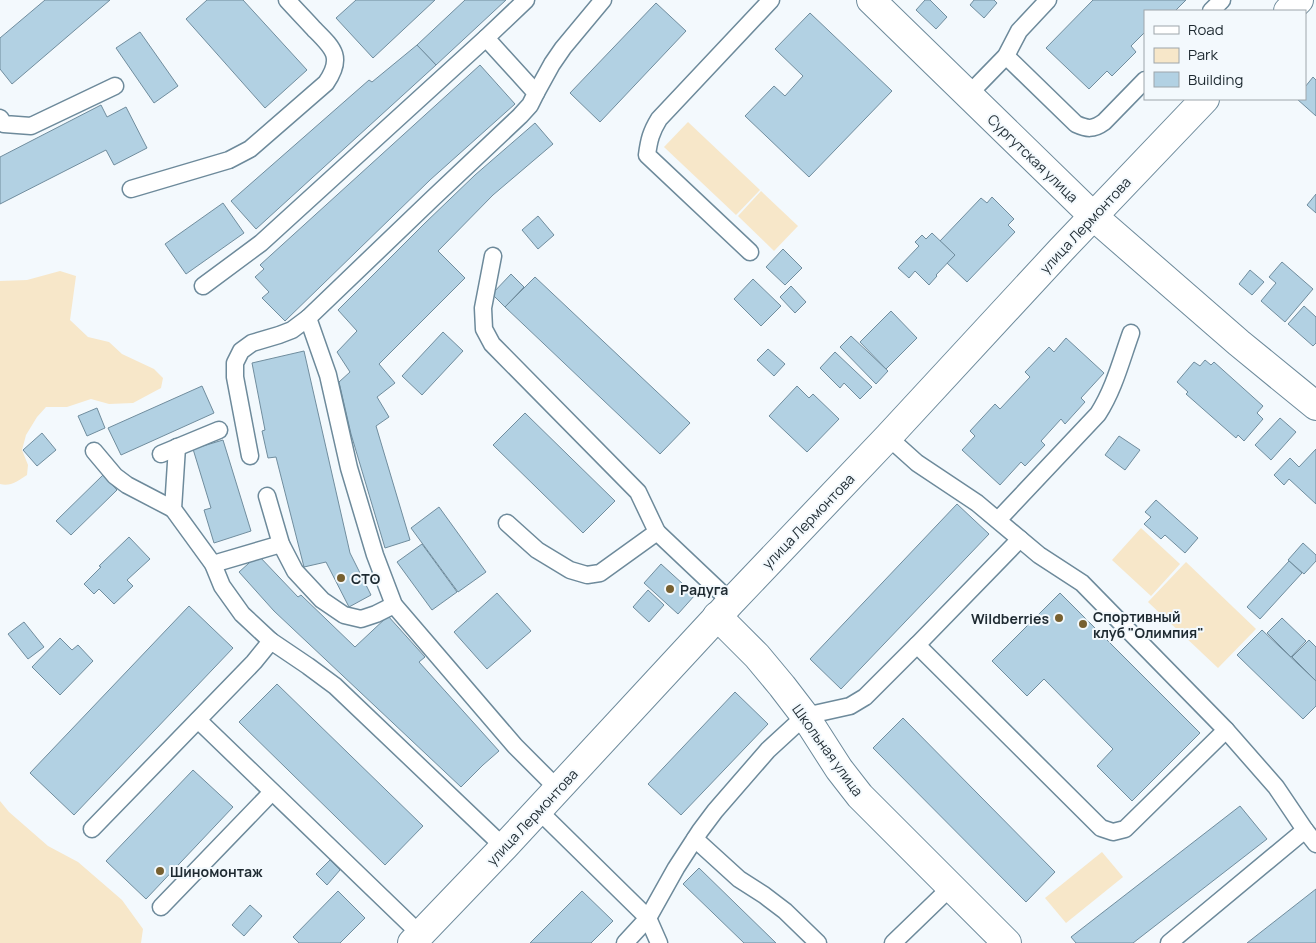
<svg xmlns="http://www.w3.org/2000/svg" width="1316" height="943" viewBox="0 0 1316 943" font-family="Manrope,sans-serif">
	<rect width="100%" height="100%" fill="#f3f9fd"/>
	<g fill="#f7e7c9">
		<polygon points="688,122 760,190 736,215 664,147"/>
		<polygon points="761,191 798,226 774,251 738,216"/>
		<path d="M60,271l16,5 -6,44 18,17 21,5 13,12 32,15 9,9 -2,10 -28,15 -24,1 -18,-5 -24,8h-21l-9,10 -11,18 -4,15 6,15 -1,10c-9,6 -17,12 -27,9v-203l27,-1z"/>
		<polygon points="1141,528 1180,564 1151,596 1112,560"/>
		<polygon points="1186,562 1256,629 1218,668 1148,602"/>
		<polygon points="0,801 9,812 48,846 78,862 122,900 143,929 141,943 0,943"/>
		<polygon points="1102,852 1123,877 1066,923 1045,898"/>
	</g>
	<g fill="#b2d1e3" stroke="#708d9e">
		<polygon points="45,0 110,0 12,84 0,69 0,38"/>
		<polygon points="207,0 243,0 307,70 265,108 186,19"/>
		<polygon points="356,0 435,0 373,58 336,18"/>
		<polygon points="465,0 506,0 436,65 417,45"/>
		<polygon points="925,0 930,0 947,17 936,29 916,10"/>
		<polygon points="974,0 994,0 997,3 984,18 970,5"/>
		<polygon points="1093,0 1186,0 1175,11 1145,11 1145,32 1131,46 1136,52 1112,76 1107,71 1089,89 1046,48"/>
		<polygon points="656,3 686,31 600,122 570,93"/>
		<polygon points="810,13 892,91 809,177 745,116 774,86 785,96 803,76 775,49"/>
		<polygon points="140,32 178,86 154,103 116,48"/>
		<polygon points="417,45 436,65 256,229 231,201 369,80 372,82"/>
		<polygon points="480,65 515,104 430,180 285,321 262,298 269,292 255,277 264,269 260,265"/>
		<polygon points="1313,77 1316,80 1316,116 1297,99 1305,99 1305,87"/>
		<polygon points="101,105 107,117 126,107 147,148 114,165 106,150 0,204 0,157"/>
		<polygon points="535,123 553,144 493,195 438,251 465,278 379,364 395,383 377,397 389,417 376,426 410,540 385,548 351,434 339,382 350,372 337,352 357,331 338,310 424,224 475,175"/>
		<polygon points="1316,194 1316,213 1307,205"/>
		<polygon points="992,197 1014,219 1008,225 1015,232 967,282 947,263 955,255 940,241 981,198 987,203"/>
		<polygon points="223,203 244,233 186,274 165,244"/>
		<polygon points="538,216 554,235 538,249 522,230"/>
		<polygon points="932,233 955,255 936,275 937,276 929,285 915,271 909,278 898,268 919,246 915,242 922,235 926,239"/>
		<polygon points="783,249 802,268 785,285 766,267"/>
		<polygon points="1282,262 1313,289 1285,322 1261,301 1276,283 1269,277"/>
		<polygon points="1250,270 1264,282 1252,295 1239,284"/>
		<polygon points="511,274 524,287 505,307 492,294"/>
		<polygon points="535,277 690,423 660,454 505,307"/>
		<polygon points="753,279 781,306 761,326 734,299"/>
		<polygon points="791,286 806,302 795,313 780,297"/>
		<polygon points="1304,306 1316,317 1316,343 1313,346 1288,324"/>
		<polygon points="891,311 917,338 886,369 860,342"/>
		<polygon points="443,332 463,351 422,395 402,376"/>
		<polygon points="851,336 888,371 876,384 840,347"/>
		<polygon points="1066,338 1104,373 1081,398 1085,402 1065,424 1061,419 1041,441 1045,445 1025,466 1021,462 1000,485 962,450 975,436 970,431 995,404 1000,409 1030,377 1025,372 1049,347 1054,352"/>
		<polygon points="768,349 785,364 774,376 757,360"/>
		<polygon points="304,351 350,553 371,595 349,607 326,562 304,567 276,457 268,458 262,431 265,430 252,363"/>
		<polygon points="835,352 872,387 860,399 844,383 840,388 820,368"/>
		<polygon points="1205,360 1211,365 1214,362 1263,406 1257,413 1263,419 1244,441 1238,435 1236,438 1186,394 1188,392 1177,382 1194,362 1200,366"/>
		<polygon points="202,386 214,413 121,455 108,428"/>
		<polygon points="797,386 809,398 813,394 839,419 807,452 769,416"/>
		<polygon points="97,408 105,428 87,436 78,416"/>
		<polygon points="525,413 615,501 583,533 493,445"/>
		<polygon points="1280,418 1296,432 1271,460 1255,445"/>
		<polygon points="42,433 56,450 37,466 23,450"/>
		<polygon points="1119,436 1140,450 1125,470 1105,455"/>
		<polygon points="223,440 251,531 214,543 204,510 211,508 193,449"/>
		<polygon points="1316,449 1316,504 1289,479 1284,485 1274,475 1290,458 1299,467"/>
		<polygon points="103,475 117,490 71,535 56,521"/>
		<polygon points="1156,500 1198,538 1185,553 1165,535 1161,539 1144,524 1151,517 1145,512"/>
		<polygon points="957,504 989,534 841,689 810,659"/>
		<polygon points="439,507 486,572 458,592 411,528"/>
		<polygon points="129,537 150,559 127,580 133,586 114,604 99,589 94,594 84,584 101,567 99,566"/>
		<polygon points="1303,543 1316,555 1316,561 1304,574 1288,560"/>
		<polygon points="422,544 457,592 432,610 397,562"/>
		<polygon points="258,555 298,597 301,595 355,647 388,616 425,657 419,662 499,751 483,765 461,787 274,611 239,572"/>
		<polygon points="1289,561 1302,573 1260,619 1247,607"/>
		<polygon points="661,564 695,595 678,614 644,583"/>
		<polygon points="648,590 664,605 649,622 633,607"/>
		<polygon points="497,593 531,631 487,669 454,632"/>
		<polygon points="1060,593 1200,733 1132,801 1097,766 1113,749 1044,679 1027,696 992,661"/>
		<polygon points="189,606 233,648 74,815 30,773"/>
		<polygon points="1282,618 1306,641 1291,657 1267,633"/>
		<polygon points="24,622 44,647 28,659 8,634"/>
		<polygon points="1262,630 1316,681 1316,706 1303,719 1237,655"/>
		<polygon points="60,638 72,650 78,645 93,661 60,695 32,667"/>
		<polygon points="1309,640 1316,647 1316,681 1292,657"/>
		<polygon points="277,684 423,826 385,865 239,722"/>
		<polygon points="735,692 768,724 681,815 648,784"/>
		<polygon points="903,718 1055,872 1026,902 873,748"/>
		<polygon points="193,770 233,807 146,899 106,861"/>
		<polygon points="1240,806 1267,839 1133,943 1076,943 1071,937"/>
		<polygon points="330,860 340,870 327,885 316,874"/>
		<polygon points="699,868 776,943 744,943 683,884"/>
		<polygon points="1316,889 1316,943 1247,943"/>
		<polygon points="338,891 365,918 340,943 299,943 293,937"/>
		<polygon points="582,891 613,921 591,943 530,943"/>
		<polygon points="250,905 262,916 244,936 232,925"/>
	</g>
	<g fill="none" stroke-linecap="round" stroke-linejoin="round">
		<g stroke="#6d8a9b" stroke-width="19">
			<g id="service">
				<polyline points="1211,11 1222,0"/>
				<path d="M1006,56l70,68c11,5 17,6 28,-2l41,-42"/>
				<polyline points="536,93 552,64 563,48 603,0"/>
				<polyline points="968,95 1006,56 1019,31 1048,0"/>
				<polyline points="0,118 4,124 31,126 115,86"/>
				<path d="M131,189l98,-29 21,-11 76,-66c18,-26 7,-35 -12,-54 -9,-10 -18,-19 -27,-29"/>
				<path d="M750,252l-103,-97c2,-15 4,-23 12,-36l112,-119"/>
				<polyline points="493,256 483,308 484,329 492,344 638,492 657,532 731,602"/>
				<polyline points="203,286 261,243 486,38 526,0"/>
				<polyline points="308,318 432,199 520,116 530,105 536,93 486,38"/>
				<polyline points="177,447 173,509 213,564 222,586 242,614 271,641"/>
				<polyline points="94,451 115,476 127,485 173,509"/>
				<polyline points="161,454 219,430"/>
				<polyline points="250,456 235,377 235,363 241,351 252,343 279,335 292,330 308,318 328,375 349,468 375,555 394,605 515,746 558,789"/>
				<polyline points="267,496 281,544 295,571 322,600 344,615 361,619 376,614 394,605"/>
				<path d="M998,520l100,-106c16,-25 23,-53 33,-81"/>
				<polyline points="507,523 537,550 570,570 587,575 600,573 657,532"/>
				<polyline points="213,564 281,544"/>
				<polyline points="917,645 1020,539"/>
				<polyline points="198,720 420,934"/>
				<polyline points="538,810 648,918 659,943"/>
				<polyline points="92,829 254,662 271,641 308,666 335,686 504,847"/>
				<polyline points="1305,830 1316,844"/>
				<polyline points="695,839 739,879 764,895 785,911 818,943"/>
				<polyline points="161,907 272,792"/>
				<polyline points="625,943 648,918 676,868 700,831 715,811 768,750 805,716 850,706 865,697 917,645 1101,828 1113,832 1125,829 1226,730 1082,583 1039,555 977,503 917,463 888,437"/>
				<polyline points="893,943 951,887"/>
				<polyline points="1169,943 1305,830 1276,787 1226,730"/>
			</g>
		</g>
		<g stroke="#6d8a9b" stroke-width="30">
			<g id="minor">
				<polyline points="1093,216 1239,343 1316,406"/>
				<polyline points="717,616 757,656 782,686 805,716 839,769 860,796 1007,943"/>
			</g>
		</g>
		<g stroke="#6d8a9b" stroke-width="30">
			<g id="tertiary">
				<polyline points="871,0 1093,216"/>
				<polyline points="1288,11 1299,0"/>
				<polyline points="412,943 504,847 731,602 888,437 1061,250 1205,99"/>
			</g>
		</g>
		<use href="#service" stroke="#fff" stroke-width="16"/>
		<use href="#minor" stroke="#fff" stroke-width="28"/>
		<use href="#tertiary" stroke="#fff" stroke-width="28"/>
	</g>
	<g fill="#776030" stroke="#f3f9fd" stroke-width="2">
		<circle cx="341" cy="578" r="5"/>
		<circle cx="670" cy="589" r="5"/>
		<circle cx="1059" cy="618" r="5"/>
		<circle cx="1083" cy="624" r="5"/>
		<circle cx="160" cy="871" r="5"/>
	</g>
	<g text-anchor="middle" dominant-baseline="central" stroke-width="4" stroke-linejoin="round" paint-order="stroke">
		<g font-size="14" fill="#1e2a31" stroke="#f3f9fd">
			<text transform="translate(1033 158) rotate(44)">Сургутская улица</text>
			<text transform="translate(1085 225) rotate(-47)">улица Лермонтова</text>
			<text transform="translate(808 521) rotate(-46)">улица Лермонтова</text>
			<text transform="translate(828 750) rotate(54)">Школьная улица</text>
			<text transform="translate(532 817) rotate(-47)">улица Лермонтова</text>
		</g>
		<g font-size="14" font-weight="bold" fill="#1e2a31" stroke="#f3f9fd" text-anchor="start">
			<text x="351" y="578">СТО</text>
			<text x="680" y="589">Радуга</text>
			<text x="1093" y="616">Спортивный<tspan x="1093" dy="16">клуб "Олимпия"</tspan></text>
			<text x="1049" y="618" text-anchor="end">Wildberries</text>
			<text x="170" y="871">Шиномонтаж</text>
		</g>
	</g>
	<rect x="1144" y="10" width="162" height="90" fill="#f3f9fd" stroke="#9ea6ab"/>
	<rect x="1154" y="26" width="25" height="8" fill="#ffffff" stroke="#9ea6ab"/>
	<text x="1188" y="35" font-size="15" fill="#1e2a31">Road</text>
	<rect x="1154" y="48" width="25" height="15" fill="#f7e7c9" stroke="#9ea6ab"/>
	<text x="1188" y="60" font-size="15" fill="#1e2a31">Park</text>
	<rect x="1154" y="72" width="25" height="15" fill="#b2d1e3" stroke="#9ea6ab"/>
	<text x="1188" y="85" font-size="15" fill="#1e2a31">Building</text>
</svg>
